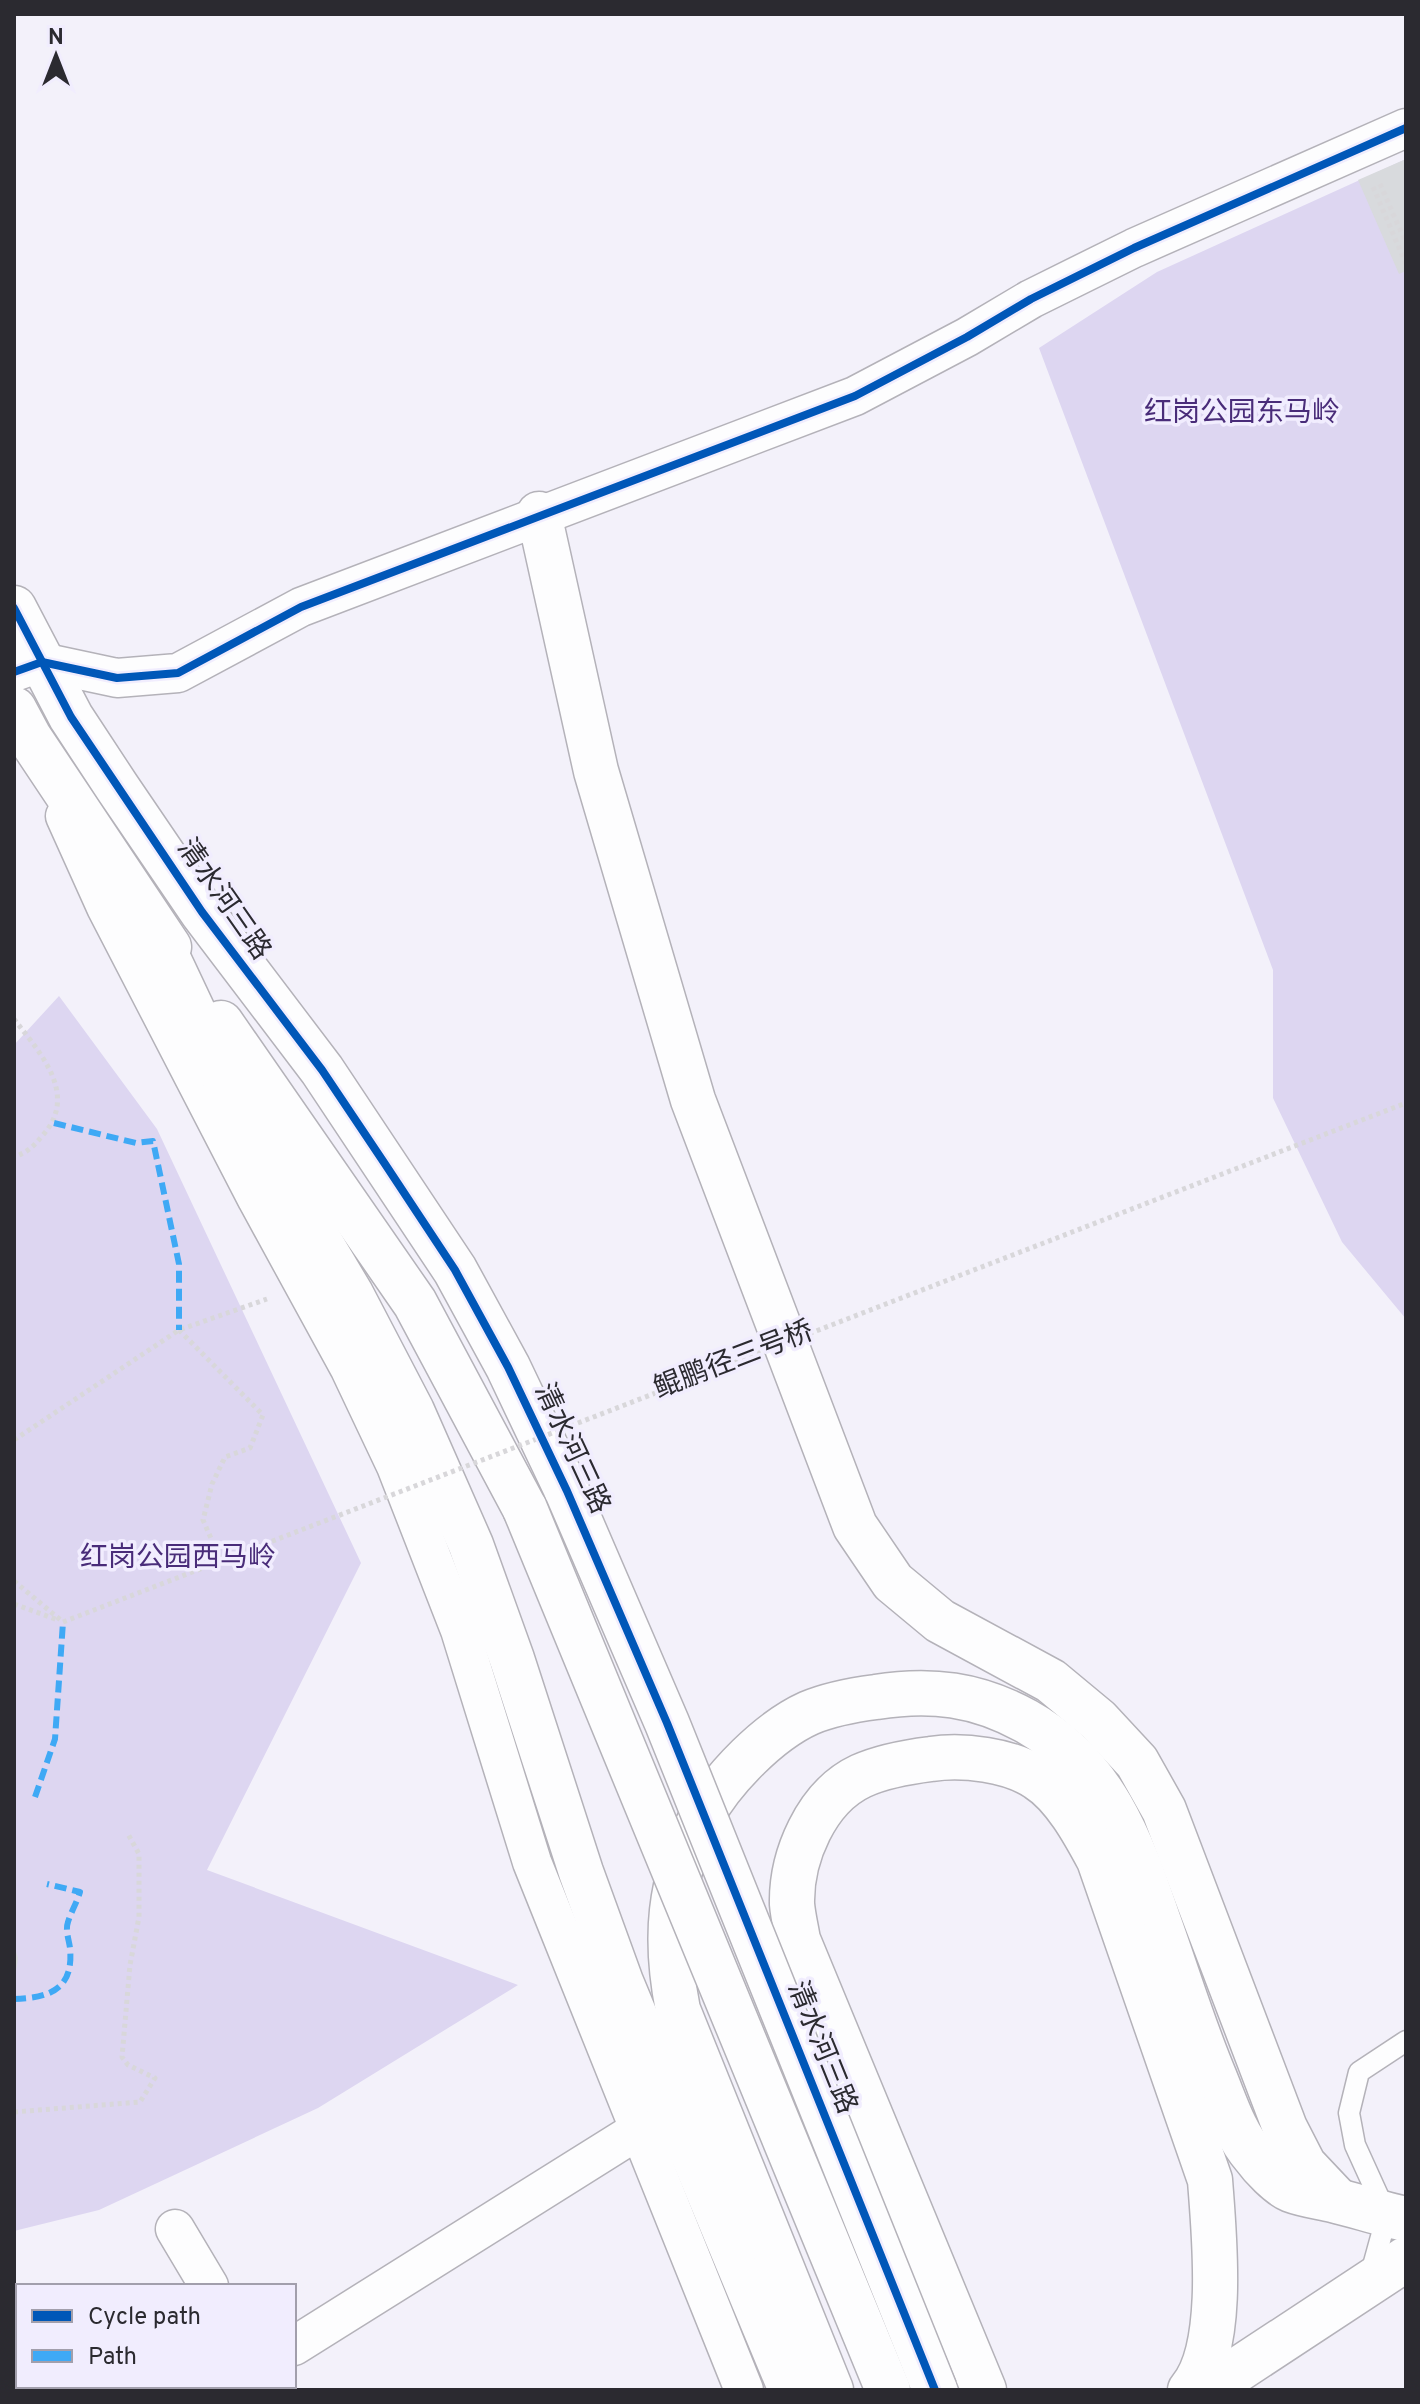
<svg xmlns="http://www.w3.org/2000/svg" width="1420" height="2404" viewBox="0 0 1420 2404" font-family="Overpass,'Noto Sans SC',sans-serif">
	<rect width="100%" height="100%" fill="#f3f1fa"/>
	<g fill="#ddd6f1">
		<polygon points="1406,159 1406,1319 1342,1242 1273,1098 1273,970 1039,348 1157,272"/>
		<polygon points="59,996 157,1129 361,1563 207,1870 518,1985 318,2108 99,2210 14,2231 14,1045"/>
	</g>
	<g fill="#d8dadd">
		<polygon points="1406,159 1406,271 1399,274 1358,180"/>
		<polygon points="14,1946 18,1958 16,1971 14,1970"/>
	</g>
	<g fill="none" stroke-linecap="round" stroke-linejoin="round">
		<g stroke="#b4b2b9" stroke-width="23">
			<g id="lane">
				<polyline points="1385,2211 1355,2145 1349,2113 1359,2072 1406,2041"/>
				<polyline points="1370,2277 1387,2215"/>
			</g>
		</g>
		<g stroke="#b4b2b9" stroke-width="41">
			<g id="street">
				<polyline points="14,672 42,662 117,678 178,673 301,607 855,396 967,337 1031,299 1134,248 1406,128"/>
				<polyline points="65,816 106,907 257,1199 350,1369 396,1466 460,1630 532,1862 744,2390"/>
				<polyline points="175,2229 209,2286"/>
				<polyline points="294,2346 640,2129"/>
				<polyline points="268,2386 270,2390"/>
				<polyline points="219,2390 226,2386"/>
			</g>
		</g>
		<g stroke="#b4b2b9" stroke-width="47">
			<g id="secondary">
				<polyline points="539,514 596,771 693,1100 855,1526 893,1582 940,1621 1051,1681 1098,1720 1137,1762 1164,1810 1285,2128 1304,2165 1338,2201"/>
				<polyline points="14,608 71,717 117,787 202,912 322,1070 455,1270 508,1367 567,1491"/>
				<polyline points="14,709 29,737 169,947"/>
				<polyline points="151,922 231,1092 351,1294 412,1411 471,1545 512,1659 581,1872 621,1982 791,2390"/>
				<polyline points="221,1023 415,1303 525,1509"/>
				<path d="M831,2390l-153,-380c-14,-71 -10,-129 24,-194 21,-38 67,-85 107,-103 21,-9 44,-13 67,-16 55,-9 101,-3 150,24 78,44 105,119 132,198 19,53 35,107 57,159 11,27 20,56 39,78 8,11 25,29 37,34 13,5 29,7 42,10 25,6 48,14 73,19"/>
				<path d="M984,2390l-186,-450c-2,-12 -5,-24 -6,-36 -1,-47 24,-107 69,-128 22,-10 46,-14 70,-17 32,-5 79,1 106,19 27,17 47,54 62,82l111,320c4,54 16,168 -20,210"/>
			</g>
		</g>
		<g stroke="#b4b2b9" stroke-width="47">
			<polyline id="primary" points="1207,2390 1406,2259"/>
		</g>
		<g stroke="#d8d7da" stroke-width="5" stroke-dasharray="4 4" stroke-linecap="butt">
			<polyline points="1380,184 1406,243"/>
			<polyline points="1373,187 1406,264"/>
			<path d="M14,1019c26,34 65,75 29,116 -9,11 -15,17 -29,22"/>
			<polyline points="179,1330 263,1415 250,1448 225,1457 212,1484 203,1520 220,1559"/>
			<polyline points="14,1440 179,1330 267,1299"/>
			<polyline points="14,1581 63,1622"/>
			<polyline points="14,1604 58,1620"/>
			<polyline points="14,2112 140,2102 155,2078 128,2065 122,2057 130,1965 139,1917 139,1854 128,1834"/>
		</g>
		<use href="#lane" stroke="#fdfdfe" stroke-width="20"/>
		<use href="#street" stroke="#fdfdfe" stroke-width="38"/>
		<use href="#secondary" stroke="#fdfdfe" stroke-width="44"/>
		<use href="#primary" stroke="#fdfdfe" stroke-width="44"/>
		<g stroke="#b4b2b9" stroke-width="47" stroke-linecap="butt">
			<g id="secondary-bridge">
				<polyline points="567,1491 667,1723 935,2390"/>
				<polyline points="525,1509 888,2390"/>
			</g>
		</g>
		<polyline stroke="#d8d7da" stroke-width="5" stroke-dasharray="4 4" stroke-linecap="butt" points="63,1622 1406,1103"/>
		<use href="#secondary-bridge" stroke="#fdfdfe" stroke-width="44"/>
		<g stroke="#3fa9f5" stroke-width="6" stroke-dasharray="12 6" stroke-linecap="butt">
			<polyline points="54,1123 136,1143 153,1141 179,1264 179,1330"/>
			<polyline points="35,1797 55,1739 63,1622"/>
			<path d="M14,1999c36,-1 60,-10 56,-51 -1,-8 -5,-18 -2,-26 3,-10 9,-20 12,-30l-33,-8"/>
		</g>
		<g stroke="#f1edfe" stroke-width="13">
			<g id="cycleway">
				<polyline points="14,608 71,717 202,912 322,1070 385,1164 455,1270 508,1367 567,1491 667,1723 935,2390"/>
				<polyline points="14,672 42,662 117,678 178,673 301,607 855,396 967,337 1031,299 1134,248 1406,128"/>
			</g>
		</g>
		<use href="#cycleway" stroke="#0057b8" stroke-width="8"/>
	</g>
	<g text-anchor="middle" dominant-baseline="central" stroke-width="7" stroke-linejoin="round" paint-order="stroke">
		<g font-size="28" fill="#492c79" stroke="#f1edfe">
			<text x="1242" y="414">红岗公园东马岭</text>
			<text x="178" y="1559">红岗公园西马岭</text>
		</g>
		<g font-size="28" fill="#2b2a30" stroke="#f1edfe">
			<text transform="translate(223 900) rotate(55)">清水河三路</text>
			<text transform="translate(734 1361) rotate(-21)">鲲鹏径三号桥</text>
			<text transform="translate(571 1449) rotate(65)">清水河三路</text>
			<text transform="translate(821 2048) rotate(68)">清水河三路</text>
		</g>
	</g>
	<rect width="1420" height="2404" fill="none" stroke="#2b2a30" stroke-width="32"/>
	<rect x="16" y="2284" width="280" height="104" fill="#f1edfe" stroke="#a29fac" stroke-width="2"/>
	<rect x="32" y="2310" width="40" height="12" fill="#0057b8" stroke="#a29fac" stroke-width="2"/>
	<text x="88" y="2324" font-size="24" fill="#2b2a30">Cycle path</text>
	<rect x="32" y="2350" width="40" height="12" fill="#3fa9f5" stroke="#a29fac" stroke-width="2"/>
	<text x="88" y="2364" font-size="24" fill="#2b2a30">Path</text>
	<g transform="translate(56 56)" stroke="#f1edfe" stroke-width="6" paint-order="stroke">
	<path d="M0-6L14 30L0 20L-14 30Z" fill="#2b2a30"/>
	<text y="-12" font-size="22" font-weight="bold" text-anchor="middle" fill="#2b2a30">N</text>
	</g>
</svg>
